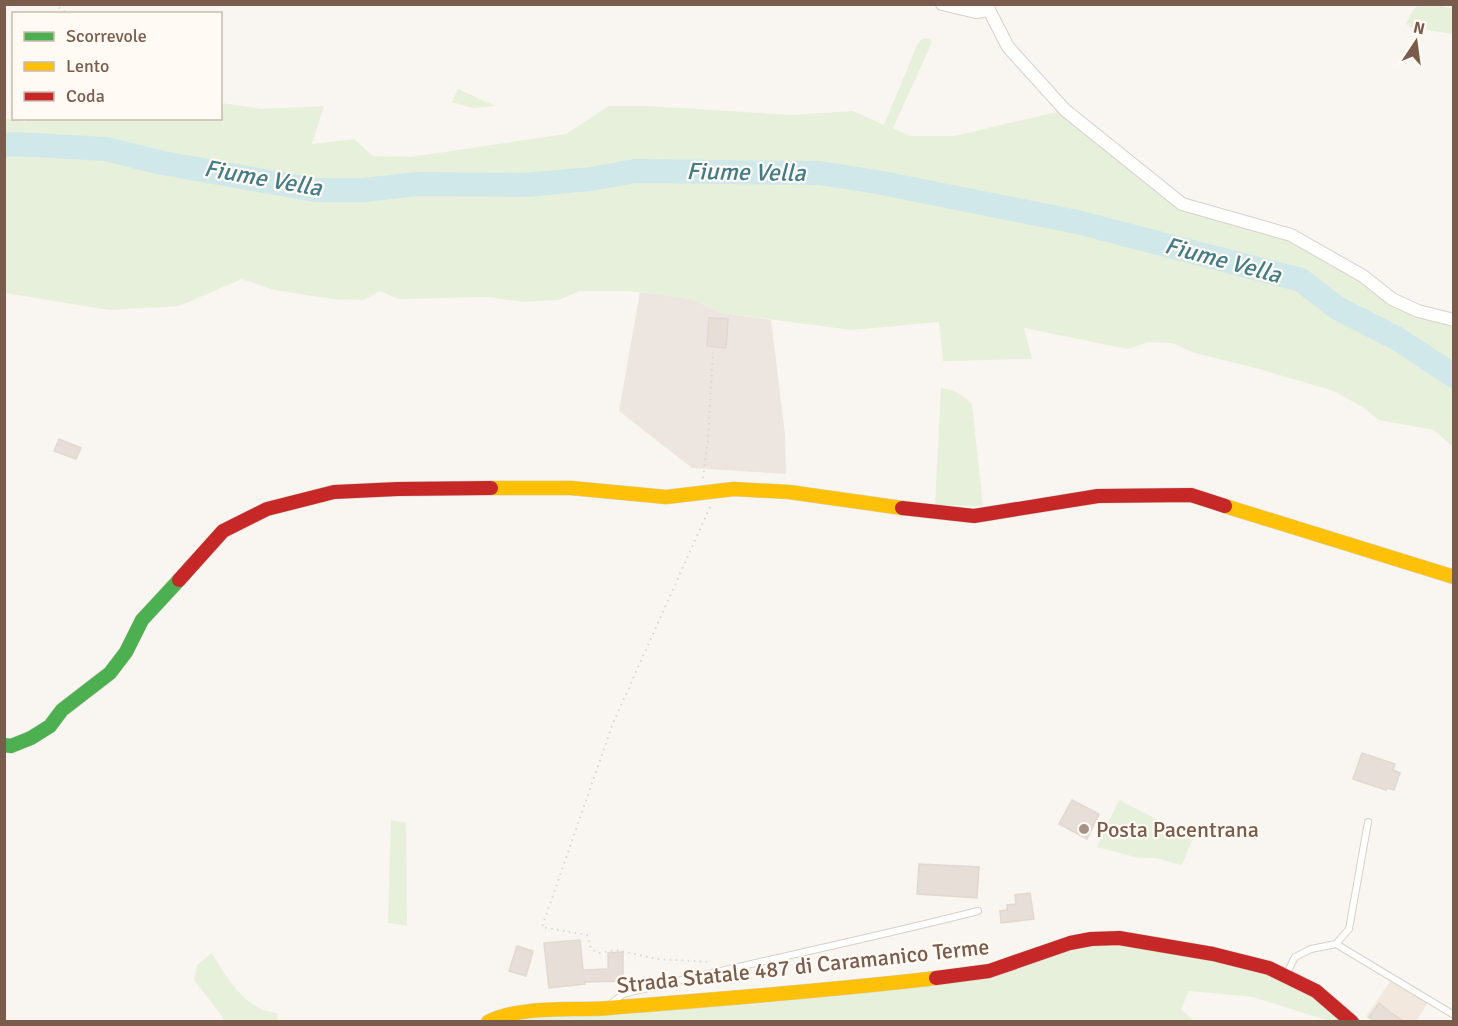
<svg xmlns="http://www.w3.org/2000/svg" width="1458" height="1026" viewBox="0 0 1458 1026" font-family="Signika,sans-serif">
	<rect width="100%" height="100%" fill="#f9f5f0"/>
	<polygon fill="#f2e8de" points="1391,980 1428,1003 1416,1021 1372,1021 1366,1017"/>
	<polygon fill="#ede5e0" points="640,292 690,299 722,313 771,320 785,435 786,474 692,468 619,411"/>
	<g fill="#e7f0db">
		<polygon points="1420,4 1437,5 1453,9 1453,34 1413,28 1406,24 1413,10"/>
		<polygon points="924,38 930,39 932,42 893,128 910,136 955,136 1065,110 1182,204 1291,235 1392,299 1453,320 1453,447 1434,430 1379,420 1364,408 1334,391 1252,367 1195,353 1172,343 1148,342 1128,349 1024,328 1032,359 943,361 939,322 852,330 722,313 690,299 628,291 579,291 559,300 525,302 487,297 398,299 380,291 363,300 333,299 274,290 242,279 179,306 110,310 5,293 4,118 25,122 29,118 220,118 221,103 262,109 324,106 312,144 354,139 373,156 411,157 566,134 609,106 647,106 791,115 853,111 884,125 918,43"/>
		<polygon points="458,89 495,106 473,108 452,102"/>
		<path d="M941,388c14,2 21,7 31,16l11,102 -48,-1z"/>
		<polygon points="1119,800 1193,838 1182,865 1155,858 1139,858 1097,847"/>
		<polygon points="391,820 406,823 407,926 388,923"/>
		<polygon points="1091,939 1269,968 1350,1021 1329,1021 1253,997 1189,991 1181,1009 1194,1021 489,1022 918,980"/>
		<path d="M212,953c14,24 34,58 65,60l1,8h-54l-2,-5 -28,-36 3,-15z"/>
	</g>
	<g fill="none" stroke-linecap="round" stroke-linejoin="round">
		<polyline stroke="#d0e8ea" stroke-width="24" points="4,145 16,144 106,149 162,163 316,190 364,190 417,184 525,185 591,179 635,171 819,173 877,182 1077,222 1301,280 1337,308 1396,338 1454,376"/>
	</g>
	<g fill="#e6ded7" stroke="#e2d8d2" stroke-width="1.5">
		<polygon points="709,318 728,319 726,348 707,346"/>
		<polygon points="59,439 81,448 76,459 54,451"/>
		<polygon points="1362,753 1395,764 1393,770 1400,773 1394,790 1387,788 1386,790 1353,779"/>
		<polygon points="1072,800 1099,814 1087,839 1059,824"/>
		<polygon points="919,864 979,867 977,898 917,894"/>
		<polygon points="1030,893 1034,919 1001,923 1000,911 1007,910 1007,905 1016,904 1015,895"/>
		<polygon points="580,940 583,970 608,969 608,953 623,952 623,981 585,982 585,984 549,988 544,943"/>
		<polygon points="517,946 533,951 526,976 509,971"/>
		<polygon points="1379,1003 1391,1013 1405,1022 1376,1022 1369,1017"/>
	</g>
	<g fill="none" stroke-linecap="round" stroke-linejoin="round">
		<g stroke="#d7d1cb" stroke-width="8">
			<g id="lane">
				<polyline points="1336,944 1454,1015"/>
				<polyline points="1286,975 1295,957 1311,949 1336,944 1349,929 1368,822"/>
				<path d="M613,1002l10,-8c118,-29 237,-53 355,-83"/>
			</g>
		</g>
		<g stroke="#d7d1cb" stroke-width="14">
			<g id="street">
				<polyline points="942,4 976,12 988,10"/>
				<polyline points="986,4 1008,47 1065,110 1182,204 1291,235 1363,276 1392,299 1418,311 1454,320"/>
			</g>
		</g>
		<g stroke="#d9d2cb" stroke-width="15">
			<polyline id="fast" points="4,745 11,746 31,738 50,726 62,710 110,673 126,652 142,620 179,580"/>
		</g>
		<g stroke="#d9d2cb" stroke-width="15">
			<g id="slow">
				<polyline points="491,488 571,488 666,497 734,489 789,492 902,508"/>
				<polyline points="1225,506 1454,577"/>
				<path d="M488,1022c33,-17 84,-11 121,-14 109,-9 218,-17 327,-30"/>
			</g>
		</g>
		<g stroke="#d9d2cb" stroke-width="15">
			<g id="jam">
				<polyline points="902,508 974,516 1098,496 1191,495 1225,506"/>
				<polyline points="179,580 223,531 267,509 334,492 398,489 491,488"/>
				<polyline points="936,978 989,971 1070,943 1091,939 1119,938 1213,954 1269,968 1316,991 1352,1022"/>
			</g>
		</g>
		<g stroke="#dcd5d0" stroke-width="2" stroke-dasharray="1.5 4.5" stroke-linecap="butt">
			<polyline points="54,4 68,14"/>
			<polyline points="703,478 708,440 713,352"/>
			<polyline points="710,507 613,723 542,927 587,935 591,949 599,953 616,950 657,959 711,962"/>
		</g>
		<use href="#lane" stroke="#fefefd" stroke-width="6"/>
		<use href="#street" stroke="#fefefd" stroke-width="12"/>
		<use href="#fast" stroke="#4caf50" stroke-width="14"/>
		<use href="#slow" stroke="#ffc107" stroke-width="14"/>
		<use href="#jam" stroke="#c62828" stroke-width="14"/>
	</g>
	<circle fill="#a69286" stroke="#fffaf3" stroke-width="2" cx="1084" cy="829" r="6"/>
	<g text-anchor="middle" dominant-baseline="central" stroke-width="4.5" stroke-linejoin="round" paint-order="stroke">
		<g font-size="22" fill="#7a5c4d" stroke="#fffaf3" text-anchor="start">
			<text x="1096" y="829">Posta Pacentrana</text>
		</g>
		<g font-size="22" fill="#7a5c4d" stroke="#fffaf3">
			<text transform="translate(803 966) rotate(-6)">Strada Statale 487 di Caramanico Terme</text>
		</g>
		<g font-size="24" font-style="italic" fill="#437c86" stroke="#fffaf3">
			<text transform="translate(746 172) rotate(1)">Fiume Vella</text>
			<text transform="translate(263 178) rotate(10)">Fiume Vella</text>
			<text transform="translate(1223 260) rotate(15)">Fiume Vella</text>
		</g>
	</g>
	<rect width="1458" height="1026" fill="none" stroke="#7a5c4d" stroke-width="12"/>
	<rect x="12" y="12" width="210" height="108" fill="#fffaf3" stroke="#cabbb1" stroke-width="1.5"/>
	<rect x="24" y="32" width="30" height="9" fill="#4caf50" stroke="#cabbb1" stroke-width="1.5"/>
	<text x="66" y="42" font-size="18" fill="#7a5c4d">Scorrevole</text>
	<rect x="24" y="62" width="30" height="9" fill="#ffc107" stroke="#cabbb1" stroke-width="1.5"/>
	<text x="66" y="72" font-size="18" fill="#7a5c4d">Lento</text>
	<rect x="24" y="92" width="30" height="9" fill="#c62828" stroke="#cabbb1" stroke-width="1.5"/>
	<text x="66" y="102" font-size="18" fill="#7a5c4d">Coda</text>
	<g transform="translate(1416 42) rotate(13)" stroke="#fffaf3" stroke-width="4.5" paint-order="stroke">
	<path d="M0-4.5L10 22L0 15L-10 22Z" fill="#7a5c4d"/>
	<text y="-9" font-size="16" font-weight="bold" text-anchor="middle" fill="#7a5c4d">N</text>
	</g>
</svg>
